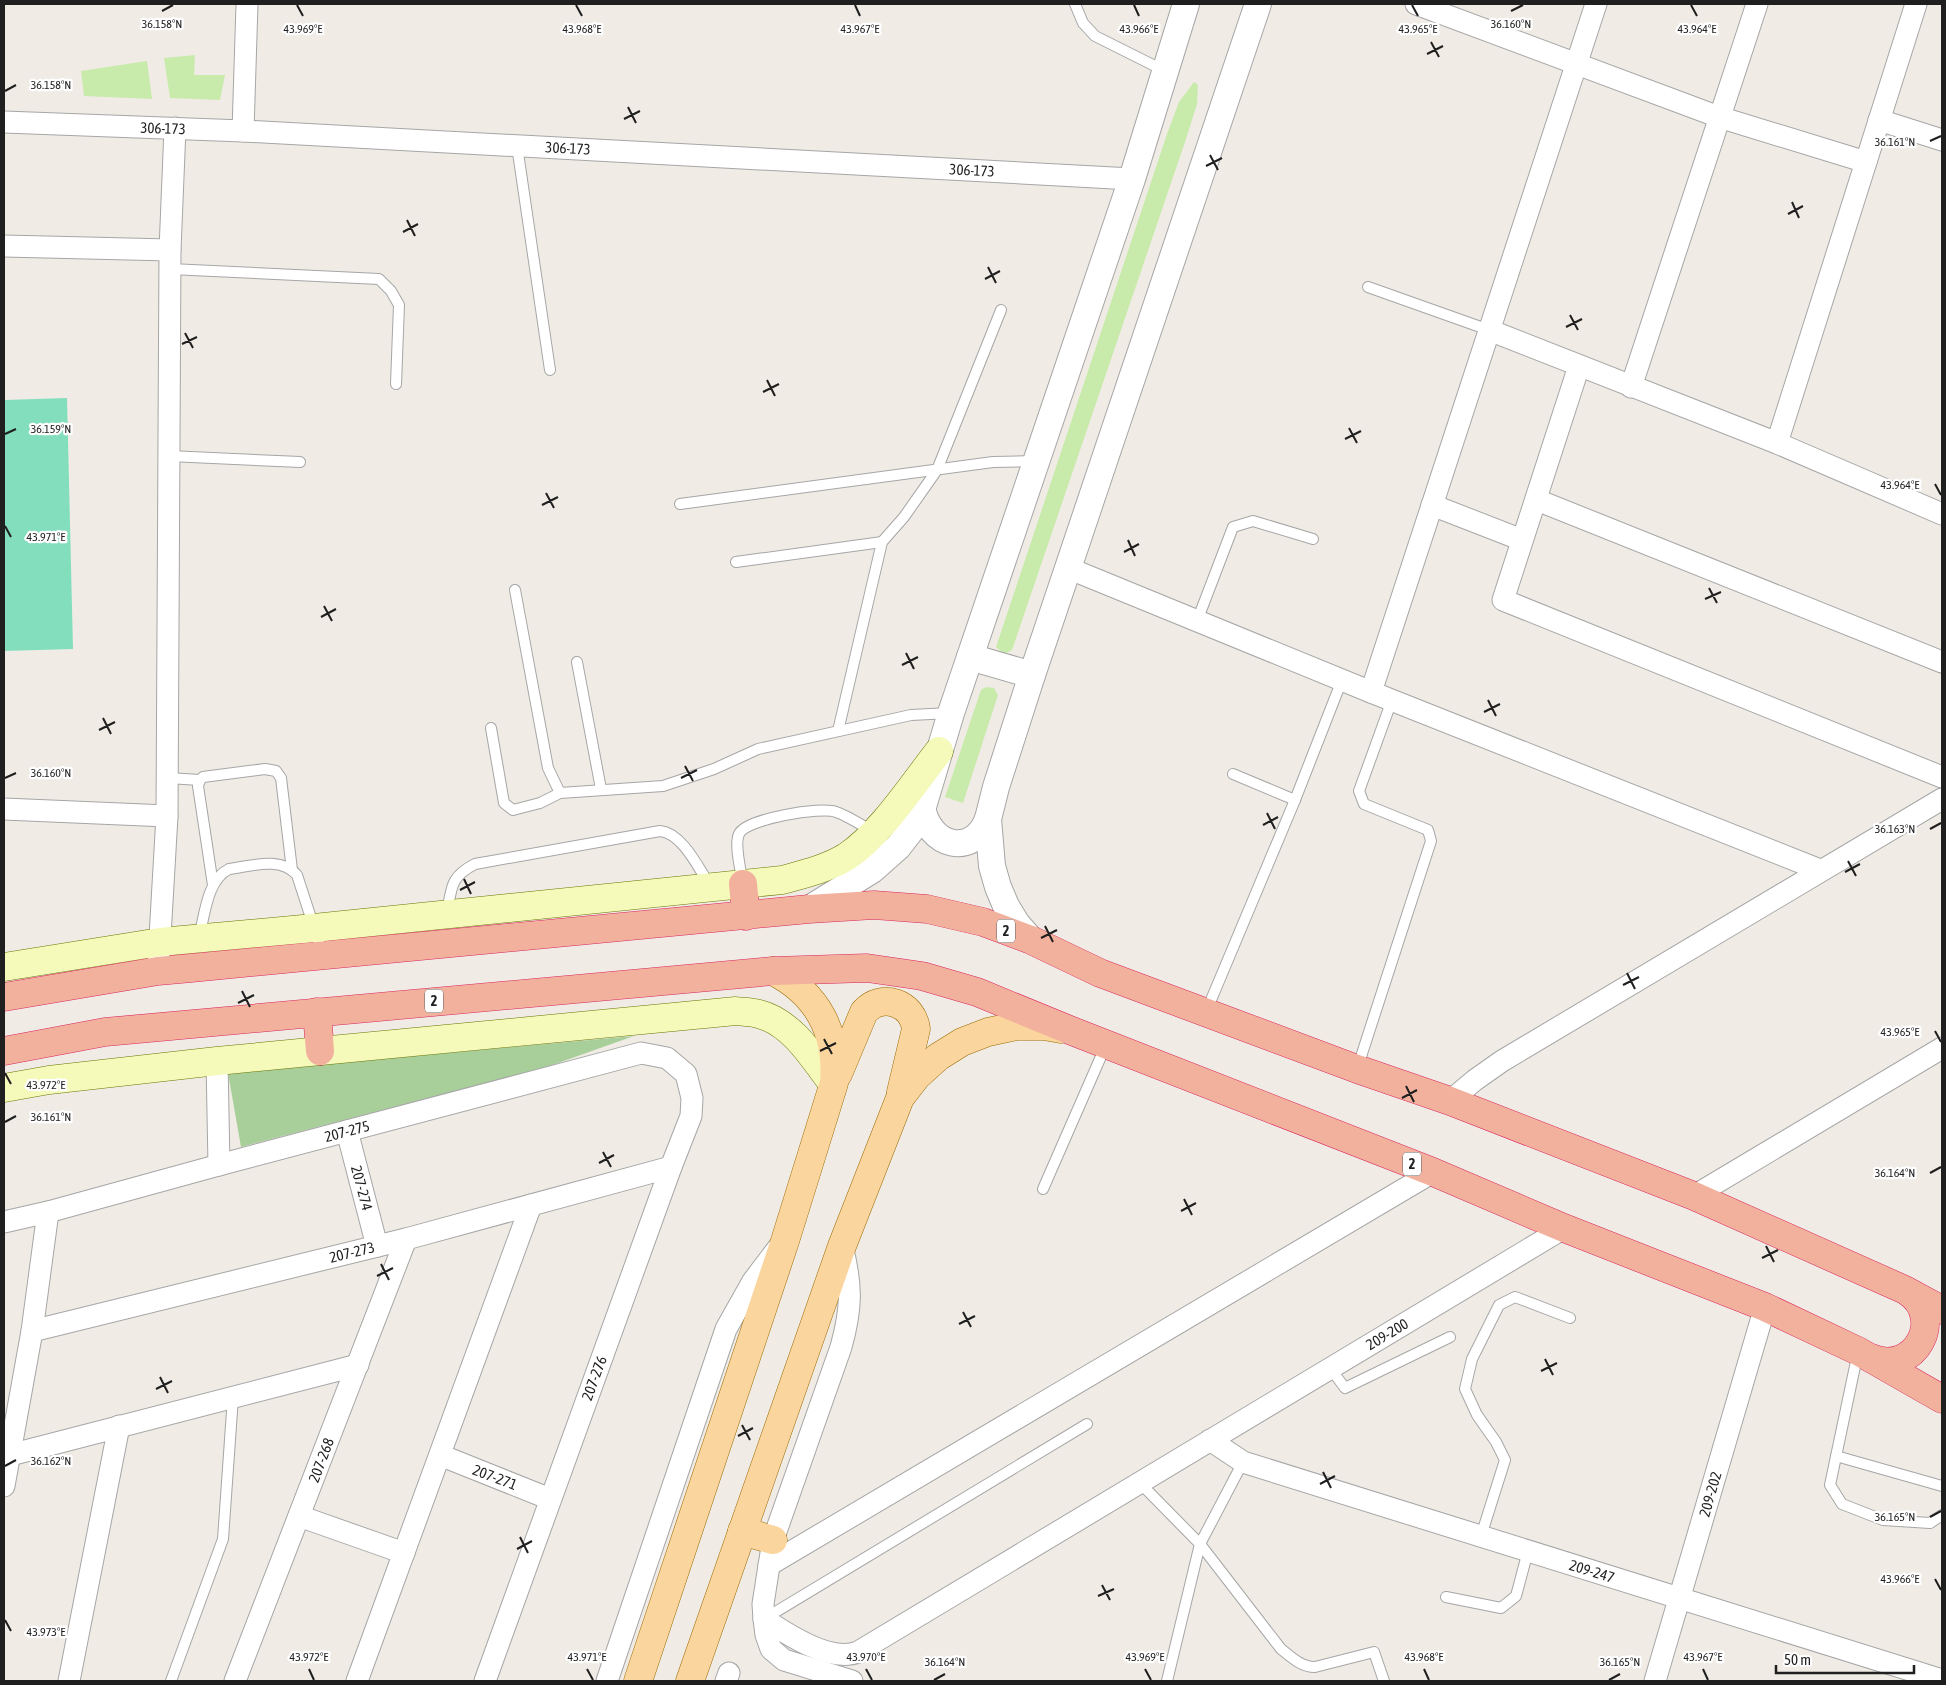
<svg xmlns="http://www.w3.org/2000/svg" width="1946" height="1685" viewBox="0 0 1946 1685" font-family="'Asap Condensed',sans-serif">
	<rect width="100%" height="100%" fill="#f0ece5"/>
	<g fill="#c8eaab">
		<polygon points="195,55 194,75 225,75 220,100 170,98 164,58"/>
		<polygon points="147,61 152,99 84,96 81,71"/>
		<polygon points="1194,82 1198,85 1197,104 1185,142 1012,650 1004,654 996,647 1167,134 1179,102"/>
		<polygon points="986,687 994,688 998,695 963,803 945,797 981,690"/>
	</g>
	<polygon fill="#a8cf9a" points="634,1036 544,1068 241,1147 228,1073"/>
	<polygon fill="#83debd" points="67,398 73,649 4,651 4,400"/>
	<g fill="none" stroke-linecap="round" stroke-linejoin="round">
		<g stroke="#a6a6a6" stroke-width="12">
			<g id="service">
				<polyline points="1075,4 1083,23 1095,36 1165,71"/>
				<polyline points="517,146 550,370"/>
				<polyline points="170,269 379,279 391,291 399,305 396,384"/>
				<polyline points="1368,287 1489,330"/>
				<polyline points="169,456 300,462"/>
				<polyline points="680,504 993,462 1034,461"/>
				<polyline points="736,562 882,542 904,517 937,470 1001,310"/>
				<polyline points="515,590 548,768 560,793 663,786 714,769 758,749 911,715 950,713"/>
				<polyline points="1197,621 1233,527 1253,521 1313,539"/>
				<polyline points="577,662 601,789"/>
				<polyline points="491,728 504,803 513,810 540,803 560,793"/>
				<polyline points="838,731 882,542"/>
				<polyline points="1233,774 1295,800"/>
				<polyline points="168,778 200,780"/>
				<path d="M743,883c-2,-11 -9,-39 -4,-49 6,-15 83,-28 97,-22 10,3 27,14 38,20"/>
				<polyline points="213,885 198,786 200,780 203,777 265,769 276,771 281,778 292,870"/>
				<path d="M447,912c5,-25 3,-35 28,-48l185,-33c22,2 38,36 49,53"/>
				<path d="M199,937c6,-23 8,-57 30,-68 22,-3 52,-13 68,6l26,80"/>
				<polyline points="1206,1012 1295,800 1342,680"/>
				<polyline points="1357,1069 1431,841 1428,830 1364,804 1359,791 1392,700"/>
				<polyline points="1043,1189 1106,1045"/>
				<polyline points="1858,1352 1830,1485 1842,1504 1883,1520 1930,1523 1942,1515"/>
				<polyline points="1330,1368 1345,1388 1450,1337"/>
				<polyline points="1836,1456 1942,1486"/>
				<path d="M1243,1462l-43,82 81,105c10,8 20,18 34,18l59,-15 10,29"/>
				<polyline points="1140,1483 1200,1544 1167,1681"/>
				<polyline points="1481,1536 1505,1460 1496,1442 1477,1415 1465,1389 1472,1359 1499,1305 1515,1297 1570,1318"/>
				<polyline points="1446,1597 1501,1608 1516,1596 1528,1551"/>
				<polyline points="764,1619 1087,1424"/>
				<polyline points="171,1681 223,1539 233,1397"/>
			</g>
		</g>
		<g stroke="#a6a6a6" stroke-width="23">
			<g id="minor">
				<polyline points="1416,4 1719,117 1866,162"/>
				<polyline points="1879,120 1942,140"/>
				<polyline points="4,122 243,131 1132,179"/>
				<polyline points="243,131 247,4"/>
				<polyline points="4,246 170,250"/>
				<polyline points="1489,330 1777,443 1942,514"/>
				<polyline points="1579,366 1503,600 1942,777"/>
				<polyline points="1631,387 1757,4"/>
				<polyline points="1777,443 1916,4"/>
				<polyline points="1537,500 1942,662"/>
				<polyline points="1432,505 1522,540"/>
				<polyline points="1068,568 1371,692 1820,870"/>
				<polyline points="1371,692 1596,4"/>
				<polyline points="4,809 167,816"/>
				<polyline points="158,971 167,816 170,250 175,128"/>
				<polyline points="217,1061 219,1165"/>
				<polyline points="1450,1101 1475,1080 1502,1061 1942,799"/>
				<polyline points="347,1131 377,1246"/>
				<polyline points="1694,1196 1942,1048"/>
				<polyline points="4,1222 48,1212 219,1165 641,1053 667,1058 686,1074 692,1098 691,1116 671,1167 485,1681"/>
				<path d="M842,1246c10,39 10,62 -1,101l-68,193 -10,64 1,15 2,16 5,14 13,11 68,21"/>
				<polyline points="32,1331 406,1239 671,1167"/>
				<polyline points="1210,1440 1243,1462 1942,1680"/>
				<polyline points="10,1455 358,1365"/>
				<polyline points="440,1455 550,1499"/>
				<polyline points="4,1486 32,1331 48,1212"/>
				<polyline points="299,1516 404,1553"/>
				<polyline points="769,1565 1433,1172"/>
				<path d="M764,1619c23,15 66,44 94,33l706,-424"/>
				<polyline points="69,1681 119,1426"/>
				<polyline points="235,1681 406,1239"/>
				<polyline points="357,1681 531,1205"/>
				<polyline points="607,1681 726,1329 753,1281 778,1248"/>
				<polyline points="726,1681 729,1673"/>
				<polyline points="1655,1681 1765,1307"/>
			</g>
		</g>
		<g stroke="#a6a6a6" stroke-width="28">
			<g id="tertiary">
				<polyline points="970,657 1032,675"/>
				<path d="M922,807c7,40 51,51 66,12"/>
				<polyline points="809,909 872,870 898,847 919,820 951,713 1132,179 1186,4"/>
				<polyline points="1031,940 1017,924 1006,906 998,887 992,866 988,819 996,787 1032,675 1258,4"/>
			</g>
		</g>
		<g stroke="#687705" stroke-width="29">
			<g id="secondary">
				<path d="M4,967l156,-25 154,-14 468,-48c22,-6 44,-11 64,-23 35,-23 67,-73 93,-106"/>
				<path d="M4,1088l45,-8 168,-19 519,-50c7,1 16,1 23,3 34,9 54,44 74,70"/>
			</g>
		</g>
		<g stroke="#996a01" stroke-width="29">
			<g id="primary">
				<path d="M838,1074l26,-62c18,-20 49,-9 52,17l-15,63"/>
				<polyline points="742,1531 773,1540"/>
				<path d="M638,1681l147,-440 49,-158c4,-50 -16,-89 -61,-112"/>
				<polyline points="690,1681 842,1246 900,1098 917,1076 938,1057 962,1042 988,1032 1016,1026 1044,1026 1061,1029"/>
			</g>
		</g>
		<g stroke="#db255f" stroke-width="29">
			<g id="trunk">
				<polyline points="743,884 746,916"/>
				<polyline points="4,997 158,971 191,968 809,909 874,905 927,909 983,922 1031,940 1100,973 1357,1069 1450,1101 1694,1196 1905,1290 1942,1310"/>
				<polyline points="317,1012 320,1051"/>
				<polyline points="4,1051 105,1032 773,971 867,968 922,976 977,992 1072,1031 1433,1172 1564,1228 1765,1307 1858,1351 1942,1399"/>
				<path d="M1871,1358c44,18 75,-40 37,-66"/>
			</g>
		</g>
		<use href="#service" stroke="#fff" stroke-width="10"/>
		<use href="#minor" stroke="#fff" stroke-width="21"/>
		<use href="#tertiary" stroke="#fff" stroke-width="26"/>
		<use href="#secondary" stroke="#f5f9b9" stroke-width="28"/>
		<use href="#primary" stroke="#fbd59e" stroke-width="28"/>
		<use href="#trunk" stroke="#f1b19d" stroke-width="28"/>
	</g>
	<path fill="none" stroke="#1f1f1f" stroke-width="2" d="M297,5l6,11M576,5l6,11M855,5l5,11M1134,5l5,11M1412,5l6,11M1691,5l6,11M162,11l11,-6M1511,11l12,-6M1431,42l8,15M1427,54l16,-8M5,91l11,-6M628,107l8,16M624,119l16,-8M1930,141l11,-5M1210,155l8,15M1206,166l16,-8M1792,202l7,16M1788,214l15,-8M407,220l8,16M403,232l15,-8M988,267l8,16M985,279l15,-8M1570,315l8,15M1566,327l16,-8M185,333l8,15M182,344l15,-7M767,380l8,16M763,392l16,-8M1349,428l8,15M5,434l11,-5M1345,439l16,-8M1935,484l6,11M546,493l8,15M542,505l16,-8M5,526l6,11M1128,540l7,16M1124,552l15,-8M1709,588l8,15M1705,599l16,-7M324,606l8,15M321,617l15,-8M906,653l8,16M902,665l16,-8M1488,700l8,16M1484,712l16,-8M103,718l8,16M99,730l16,-8M685,766l8,15M5,778l11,-5M681,778l16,-8M1267,813l8,16M1263,825l15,-8M1930,829l11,-6M1848,861l8,15M1845,872l15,-8M464,879l7,15M460,890l15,-8M1045,926l8,16M1041,938l16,-8M1627,973l8,16M1623,985l16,-8M242,991l8,16M238,1003l16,-8M1935,1031l6,11M824,1039l8,15M820,1051l16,-8M5,1073l6,11M1406,1086l8,16M1402,1098l15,-8M5,1122l11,-6M603,1152l8,15M599,1163l15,-8M1930,1173l11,-6M1184,1199l8,16M1181,1211l15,-8M1766,1246l8,16M1762,1258l16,-8M381,1264l8,16M377,1276l16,-8M963,1312l8,15M959,1324l16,-8M1545,1359l8,16M1541,1371l16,-8M160,1377l8,16M156,1389l16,-8M742,1425l8,15M738,1436l15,-8M5,1466l11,-6M1323,1472l8,16M1320,1484l15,-8M1930,1517l11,-6M520,1537l8,16M517,1549l15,-8M1935,1579l6,11M1102,1585l8,15M1098,1596l16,-7M5,1620l6,11M309,1669l5,11M587,1669l6,11M866,1669l6,11M1145,1669l6,11M1424,1669l5,11M1703,1669l5,11M934,1680l11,-6M1609,1680l11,-6"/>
	<g text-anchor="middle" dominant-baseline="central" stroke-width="4.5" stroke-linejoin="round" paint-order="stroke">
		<g fill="#fff" stroke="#626262" stroke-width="1">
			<rect x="997" y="919.5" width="18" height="23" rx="4"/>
			<rect x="425" y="989.5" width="18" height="23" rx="4"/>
			<rect x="1403" y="1152.5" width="18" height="23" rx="4"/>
		</g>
		<g font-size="14" font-weight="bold" fill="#1f1f1f">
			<text x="1006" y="931">2</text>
			<text x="434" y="1001">2</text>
			<text x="1412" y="1164">2</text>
		</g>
		<g font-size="15" fill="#1f1f1f" stroke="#fff">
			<text transform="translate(163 128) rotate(2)">306-173</text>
			<text transform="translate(568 148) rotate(3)">306-173</text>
			<text transform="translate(972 170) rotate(3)">306-173</text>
			<text transform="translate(347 1131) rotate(-15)">207-275</text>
			<text transform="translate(362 1188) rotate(75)">207-274</text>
			<text transform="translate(352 1252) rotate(-14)">207-273</text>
			<text transform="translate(1387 1334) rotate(-31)">209-200</text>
			<text transform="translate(594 1378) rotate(-70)">207-276</text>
			<text transform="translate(321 1460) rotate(-69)">207-268</text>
			<text transform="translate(495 1477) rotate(21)">207-271</text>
			<text transform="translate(1710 1494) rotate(-74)">209-202</text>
			<text transform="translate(1592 1571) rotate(17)">209-247</text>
		</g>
	</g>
	<g font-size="12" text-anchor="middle" fill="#1f1f1f" stroke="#fff" stroke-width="4.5" stroke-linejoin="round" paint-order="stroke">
		<text x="162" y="28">36.158°N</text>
		<text x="1511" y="28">36.160°N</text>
		<text x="303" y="33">43.969°E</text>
		<text x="582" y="33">43.968°E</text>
		<text x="860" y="33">43.967°E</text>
		<text x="1139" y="33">43.966°E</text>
		<text x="1418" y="33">43.965°E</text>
		<text x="1697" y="33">43.964°E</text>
		<text x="51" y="89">36.158°N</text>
		<text x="1895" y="146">36.161°N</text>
		<text x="51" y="433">36.159°N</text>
		<text x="1900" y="489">43.964°E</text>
		<text x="46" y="541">43.971°E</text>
		<text x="51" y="777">36.160°N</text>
		<text x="1895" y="833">36.163°N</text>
		<text x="1900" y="1036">43.965°E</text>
		<text x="46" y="1089">43.972°E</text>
		<text x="51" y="1121">36.161°N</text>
		<text x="1895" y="1177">36.164°N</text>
		<text x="51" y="1465">36.162°N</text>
		<text x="1895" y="1521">36.165°N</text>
		<text x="1900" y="1583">43.966°E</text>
		<text x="46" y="1636">43.973°E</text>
		<text x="309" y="1661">43.972°E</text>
		<text x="587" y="1661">43.971°E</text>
		<text x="866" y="1661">43.970°E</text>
		<text x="1145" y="1661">43.969°E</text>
		<text x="1424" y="1661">43.968°E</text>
		<text x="1703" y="1661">43.967°E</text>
		<text x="945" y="1666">36.164°N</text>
		<text x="1620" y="1666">36.165°N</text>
	</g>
	<rect width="1946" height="1685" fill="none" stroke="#1f1f1f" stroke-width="10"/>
	<path d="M1776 1665v8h138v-8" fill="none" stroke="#1f1f1f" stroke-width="2.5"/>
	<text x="1784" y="1665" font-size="15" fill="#1f1f1f" stroke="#ffffff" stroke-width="4" paint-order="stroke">50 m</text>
</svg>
